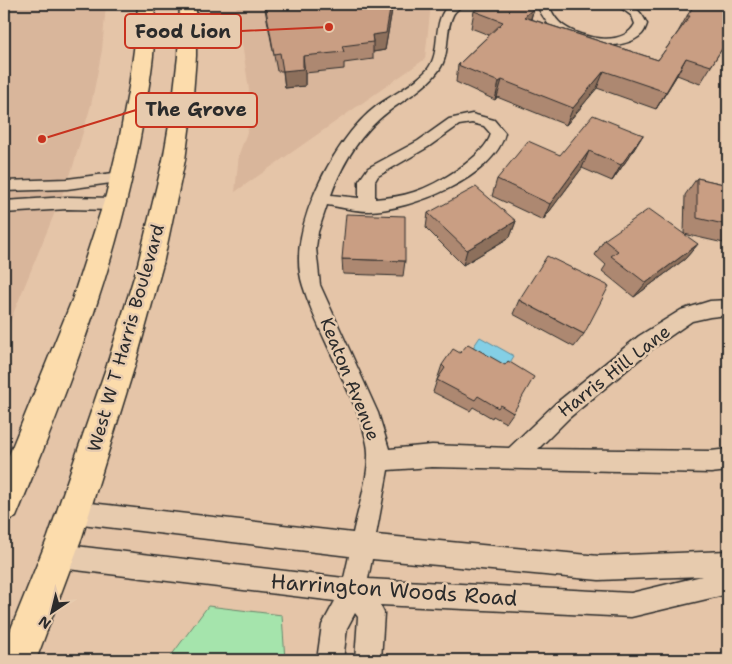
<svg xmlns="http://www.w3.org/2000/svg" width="732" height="664" viewBox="0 0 732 664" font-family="'Shantell Sans',sans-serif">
	<rect width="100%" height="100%" fill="#e5c5a8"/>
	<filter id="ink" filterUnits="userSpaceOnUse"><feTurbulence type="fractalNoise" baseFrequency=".02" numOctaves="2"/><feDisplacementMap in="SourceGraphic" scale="10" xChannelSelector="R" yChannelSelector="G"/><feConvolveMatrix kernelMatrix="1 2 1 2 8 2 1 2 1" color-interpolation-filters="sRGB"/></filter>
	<g filter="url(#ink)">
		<g fill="#d9b69b">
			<polygon points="4,4 106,4 102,50 91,105 71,173 4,336"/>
			<polygon points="236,4 431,4 425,59 235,192 239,154 253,116"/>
		</g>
		<polygon fill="#a5e4ac" stroke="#68886c" points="208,606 282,615 285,660 168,660"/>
		<polygon fill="#84cfe5" stroke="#608d9b" points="480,337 514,356 506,369 472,349"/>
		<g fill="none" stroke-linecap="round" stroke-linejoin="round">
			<g stroke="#2b2b2b" stroke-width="3">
				<g id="street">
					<path d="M450,4h13c-3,4 -8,7 -10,11 -9,18 -2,39 -14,55 -13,18 -33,28 -50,41 -28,21 -46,51 -58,84l28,3v-17l9,-13 50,-27 31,-22 23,-5 22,6 11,13c-10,45 -95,77 -136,78 -14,0 -29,-4 -42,-6l-9,27 -2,16 4,37 58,128 11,36 43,-4 77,3 46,-44 84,-68 42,-26 29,-9 18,-1v15l-18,2 -18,4 -39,27 -84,70 -31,31 173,2 17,-2v22l-17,2 -279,-6 -44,3 -12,65 223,21 129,-5v43l-97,23 -251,-12 4,8 -3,47h-26l3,-43 -3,-4 -8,15 -4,32h-26l5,-35 13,-24 -276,-33 -8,-4 -4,-8 4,-8 8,-4 285,34 5,-22 -276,-33 -8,-3 -3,-8 3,-8 8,-3 280,32c5,-24 19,-66 14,-89 -4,-22 -15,-44 -24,-64 -13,-31 -30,-62 -40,-94 -15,-45 15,-109 41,-145 9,-13 21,-26 34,-36 16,-11 35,-20 49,-35 16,-19 3,-49 23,-66zM472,123l12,3 7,8c-6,23 -55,51 -77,58 -12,4 -26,6 -39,7v-18l3,-5 50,-29 31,-22zM372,559l227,21 103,-4 -71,17 -263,-14z"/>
					<path d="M536,4h12c4,8 8,17 16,22 17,12 59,22 71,-2l-3,-8 -16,-12c17,0 24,5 31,20 -1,3 -3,8 -5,10 -19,19 -70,12 -88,-4 -8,-7 -13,-17 -18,-26z"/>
					<polygon points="121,172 126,173 129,177 126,181 67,189 4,191 4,181 67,179"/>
					<polygon points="67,197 114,198 120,200 122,204 120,208 114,210 67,209 4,213 4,201"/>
				</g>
			</g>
			<g stroke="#2b2b2b" stroke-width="3">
				<g id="primary">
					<path d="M138,4h16c3,35 -3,71 -9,105 -22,142 -75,276 -129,408l-12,5v-55l68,-167 34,-105 13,-54 10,-54 7,-52z"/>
					<polygon points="180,4 196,4 196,56 192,108 185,160 163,264 135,365 82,537 36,660 4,660 4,646 48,537 107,365 138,264 163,160 172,108 178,56"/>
				</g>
			</g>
			<use href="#street" fill="#e7cbae" fill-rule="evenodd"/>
			<use href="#primary" fill="#fcdcac" fill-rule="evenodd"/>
		</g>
		<g fill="#ad8871" stroke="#2b2b2b">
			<polygon points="264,4 393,4 385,50 373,52 373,59 344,63 344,69 305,73 305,86 285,88 283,71 277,71"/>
			<polygon points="695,4 722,43 725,44 700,84 677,75 656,109 597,88 566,125 497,97 495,100 456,82 458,65 489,35 471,28 474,11 534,8 531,19 658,60 678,32 687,16"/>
			<polygon points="643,135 633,151 612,181 582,168 543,220 492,196 497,179 560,155"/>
			<polygon points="697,178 728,185 728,244 684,234 685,195"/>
			<polygon points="428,213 516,221 510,237 463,265 426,228"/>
			<polygon points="604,240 698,244 685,259 634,297 602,271 606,265 595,255"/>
			<polygon points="342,259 405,261 403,276 343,274"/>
			<polygon points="519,300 584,334 574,347 513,314"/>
			<polygon points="442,365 513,413 506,423 493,416 492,418 473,407 470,411 433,392"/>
		</g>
		<g fill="#8d6f5c" stroke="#2b2b2b">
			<polygon points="391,4 393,4 385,50 373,52 373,42 372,35"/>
			<polygon points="534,8 529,25 524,17"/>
			<polygon points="303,56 305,73 305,86 285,88 283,71"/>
			<polygon points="686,58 677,75 656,109"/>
			<polygon points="604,71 597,88 566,125 573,108"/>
			<polygon points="502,80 497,97 495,100 499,82"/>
			<polygon points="643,135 633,151 612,181 621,165"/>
			<polygon points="589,151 582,168 543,220 550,204"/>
			<polygon points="516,221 510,237 463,265 467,250"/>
			<polygon points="698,244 685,259 634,297 646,283"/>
		</g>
		<g fill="#c99e83" stroke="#2b2b2b">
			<polygon points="265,4 391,4 386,33 372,35 373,42 342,46 344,52 303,56 303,69 283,71 280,53 274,54"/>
			<polygon points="483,4 521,4 534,8 524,17 658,60 690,16 687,16 695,4 724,4 728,5 728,32 722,43 725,44 711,66 686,58 666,92 604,71 573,108 502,80 499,82 458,65 503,22 474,11"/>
			<polygon points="593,115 643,135 621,165 589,151 550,204 497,179 528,141 560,155"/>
			<polygon points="697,178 728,185 728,225 697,218"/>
			<polygon points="476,187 516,221 467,250 428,213"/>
			<polygon points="649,209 698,244 646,283 611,256 618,251 604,240"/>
			<polygon points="346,214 405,216 405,261 342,259"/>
			<polygon points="547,256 609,286 584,334 519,300"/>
			<polygon points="468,344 505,365 508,361 534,377 513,413 500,405 498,408 478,396 475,400 437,380 445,368 442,365 453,349 460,353"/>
		</g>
	</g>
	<g text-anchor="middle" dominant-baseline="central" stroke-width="5" stroke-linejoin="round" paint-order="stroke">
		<g font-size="18" fill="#2b2b2b" stroke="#e7cbae">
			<text transform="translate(126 338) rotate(-74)">West W T Harris Boulevard</text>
			<text transform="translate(614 371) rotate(-38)">Harris Hill Lane</text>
			<text transform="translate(350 379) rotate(68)">Keaton Avenue</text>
		</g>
		<g font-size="21" fill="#2b2b2b" stroke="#e7cbae">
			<text transform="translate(394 590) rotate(4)">Harrington Woods Road</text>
		</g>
	</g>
	<path fill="none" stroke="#c8321e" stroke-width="2" d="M329 27L241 31M42 139L136 110"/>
	<g fill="#c8321e" stroke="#e7cbae" stroke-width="2">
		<circle cx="329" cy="27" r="5"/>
		<circle cx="42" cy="139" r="5"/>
	</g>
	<g fill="#e7cbae" stroke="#c8321e" stroke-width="2">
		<rect x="125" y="14" width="116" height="34" rx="5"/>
		<rect x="136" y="93" width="121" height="34" rx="5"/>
	</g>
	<g font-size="19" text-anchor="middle" font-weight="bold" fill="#2b2b2b">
		<text x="183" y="38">Food Lion</text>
		<text x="196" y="116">The Grove</text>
	</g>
	<rect width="732" height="664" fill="none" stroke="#e7cbae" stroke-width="20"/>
	<rect x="10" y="10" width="712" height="644" fill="none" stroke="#2b2b2b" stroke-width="2" filter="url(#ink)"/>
	<g transform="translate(52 612) rotate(215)" stroke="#e7cbae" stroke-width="4" paint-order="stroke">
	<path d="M0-4L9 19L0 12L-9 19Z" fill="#2b2b2b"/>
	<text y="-8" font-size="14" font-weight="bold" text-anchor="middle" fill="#2b2b2b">N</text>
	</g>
</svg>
